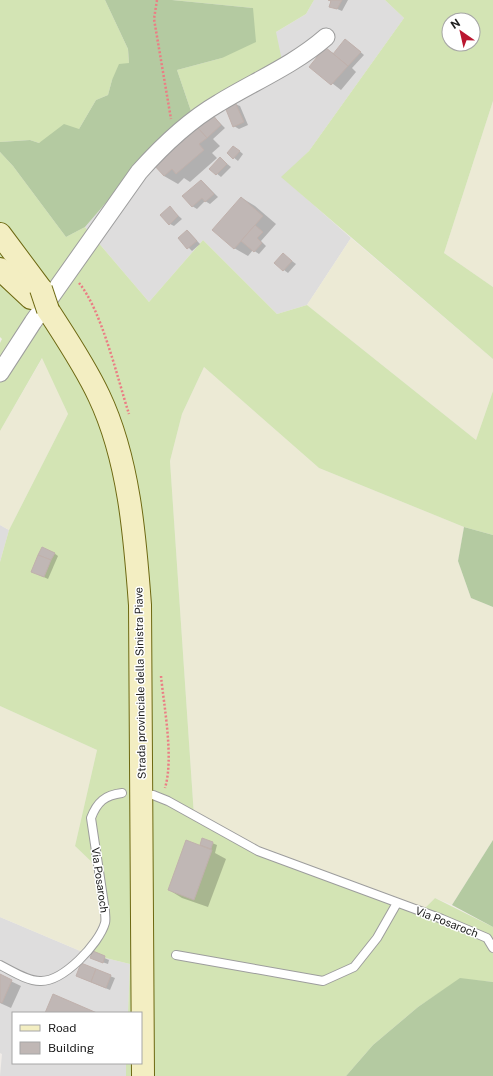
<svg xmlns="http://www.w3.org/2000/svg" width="493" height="1076" viewBox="0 0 493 1076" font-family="'Public Sans',sans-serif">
	<rect width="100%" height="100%" fill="#f0ece8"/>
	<g fill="#dedddd">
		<polygon points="314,0 385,0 404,18 309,151 282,177 351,238 307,305 277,314 203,240 149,302 85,227 141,162 276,32 306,14"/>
		<polygon points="0,525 9,530 0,562"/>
		<polygon points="0,917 85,953 130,964 128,1013 13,1013 13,1063 126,1063 126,1076 0,1076 2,1054 0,1053"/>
	</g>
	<g fill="#ecead5">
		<polygon points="493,101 493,287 444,253"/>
		<polygon points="351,238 493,359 493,391 476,440 307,305"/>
		<polygon points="43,357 68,414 9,530 0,525 0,431"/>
		<polygon points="204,367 319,468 464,527 458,561 471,598 493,607 493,840 452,905 435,898 424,909 295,866 194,816 170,461 182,414"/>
		<polygon points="0,706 97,750 75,846 98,868 105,922 85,953 0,917"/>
	</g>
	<g fill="#d3e4b4" fill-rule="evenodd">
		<polygon points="0,0 105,0 128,49 129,63 112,80 108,95 96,100 79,129 39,143 30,140 0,142"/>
		<polygon points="172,0 314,0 306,14 276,32 285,75 193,117 177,70 222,58 253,8"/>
		<path d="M385,0h108v101l-49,152 49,34v72l-212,-182 28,-26 95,-133zM449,20h24v24h-24z"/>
		<polygon points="0,152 13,166 66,237 85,227 149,302 203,240 277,314 307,305 476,440 493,391 493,535 464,527 319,468 204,367 182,414 170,461 194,816 295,866 424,909 435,898 493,927 493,982 460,979 418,1007 373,1045 346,1076 126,1076 126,1063 141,1063 141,1013 128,1013 130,964 85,953 105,922 98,868 75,846 97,750 0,706 0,562 9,530 68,414 42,358 0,431 0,343 2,339 0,337"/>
	</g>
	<g fill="#b4caa1">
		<polygon points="105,0 172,0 253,8 256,42 222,58 177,70 193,117 141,162 85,227 66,237 13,166 0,152 0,142 30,140 39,143 64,124 79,129 96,100 108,95 112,80 119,64 129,63 128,49"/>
		<polygon points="464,527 493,535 493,607 471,598 458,561"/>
		<polygon points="493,840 493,927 452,905"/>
		<polygon points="460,978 493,982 493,1076 346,1076 373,1045 418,1007"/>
	</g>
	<g fill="#0003">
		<polygon points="329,0 348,0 342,11 330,6 331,2"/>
		<polygon points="350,43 364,55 352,68 356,72 341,90 311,67 326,49 335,54"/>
		<polygon points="235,104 240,106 248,125 239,129 234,126"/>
		<polygon points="212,115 225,128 213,139 220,146 212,153 217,158 190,182 184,178 178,184 164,176"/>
		<polygon points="237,149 243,154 238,161 228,153"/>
		<polygon points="220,158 231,167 221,177 211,169"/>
		<polygon points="202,181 218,197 210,204 205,201 197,209 192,206"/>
		<polygon points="242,198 255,206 276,224 261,241 266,246 259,254 253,250 248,256 234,248"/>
		<polygon points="170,208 182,219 174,226 170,224"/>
		<polygon points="188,231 200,244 192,251 179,238"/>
		<polygon points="283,254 296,264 288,273 284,270"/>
		<polygon points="54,553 58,556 48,579 37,574"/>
		<polygon points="203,839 217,845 215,853 226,859 208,907 182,898 169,890 204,848 201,845"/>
		<polygon points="93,953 109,960 108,964 96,960"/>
		<polygon points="0,976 21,986 11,1008 0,1003"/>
		<polygon points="110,976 115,978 110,990 81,978"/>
	</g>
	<g fill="#c0b7b5" stroke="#c0b1ac">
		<polygon points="328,0 342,0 337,9 329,7 331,1"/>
		<polygon points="345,39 361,52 348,66 333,54"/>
		<polygon points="325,47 348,66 331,85 309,67"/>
		<polygon points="235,102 244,122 233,127 225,107"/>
		<polygon points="212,114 221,125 207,138 197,127"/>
		<polygon points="197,127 207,138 199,144 204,150 176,174 172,169 164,176 153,164"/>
		<polygon points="233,146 240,151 233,159 227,153"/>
		<polygon points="220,157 227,164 216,175 209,169"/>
		<polygon points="201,180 214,194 205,202 202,198 192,207 182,196"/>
		<polygon points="241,197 263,216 234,249 212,230"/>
		<polygon points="170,206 178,216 169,225 160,215"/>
		<polygon points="255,225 263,232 257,238 262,243 254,252 241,241"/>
		<polygon points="187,230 197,241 187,249 178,238"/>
		<polygon points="283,253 292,261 283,271 274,263"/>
		<polygon points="42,547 55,553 51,560 38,555"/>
		<polygon points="38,555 51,560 44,577 31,572"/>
		<polygon points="202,838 213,842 211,849 200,845"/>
		<polygon points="186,840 212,850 194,900 168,890"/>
		<polygon points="93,951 105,956 103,963 90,958"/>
		<polygon points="81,963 96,969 91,982 76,976"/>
		<polygon points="96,969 111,975 106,988 91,982"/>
		<polygon points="0,974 12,980 2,1003 0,1002"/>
		<polygon points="53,994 97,1013 45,1013"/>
	</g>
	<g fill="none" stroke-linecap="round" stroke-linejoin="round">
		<g stroke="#9d9d9d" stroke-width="10">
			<g id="lane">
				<polyline points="153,795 168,801 258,851 442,919 487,938 493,948"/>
				<polyline points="176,955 323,981 354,967 377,938 397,903"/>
				<path d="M0,965c12,6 27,16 40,16 23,1 59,-37 65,-58 1,-3 0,-8 0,-12l-14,-93c6,-16 14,-23 31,-25"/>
			</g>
		</g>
		<g stroke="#9d9d9d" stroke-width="19">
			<path id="street" d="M0,373l33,-51 106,-150c24,-27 49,-51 80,-69 36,-22 75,-38 107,-66"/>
		</g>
		<g stroke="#6d6811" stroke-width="24">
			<g id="secondary">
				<polyline points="0,234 41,289"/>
				<polyline points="0,269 31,298"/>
				<path d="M48,310c18,28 37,56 51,86 30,63 36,141 41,209l3,471"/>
			</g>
		</g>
		<g stroke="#eb7d84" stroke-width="2.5" stroke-dasharray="2 2" stroke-linecap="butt">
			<polyline points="157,0 154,19 171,119"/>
			<path d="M79,283c23,28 38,94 50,131"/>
			<path d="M161,676c3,31 13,82 4,112"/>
		</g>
		<use href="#lane" stroke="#fff" stroke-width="8"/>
		<use href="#street" stroke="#fff" stroke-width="17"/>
		<use href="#secondary" stroke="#f3eec2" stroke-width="22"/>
		<g stroke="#6d6811" stroke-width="24" stroke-linecap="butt">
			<polyline id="secondary-bridge" points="41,289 48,310"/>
		</g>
		<use href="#secondary-bridge" stroke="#f3eec2" stroke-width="22"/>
	</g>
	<g text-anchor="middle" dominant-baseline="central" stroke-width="3" stroke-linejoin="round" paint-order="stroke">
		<g font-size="11" fill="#202020" stroke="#fff">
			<text transform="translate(140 683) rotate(-91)">Strada provinciale della Sinistra Piave</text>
			<text transform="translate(100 880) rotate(82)">Via Posaroch</text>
			<text transform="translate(447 922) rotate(21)">Via Posaroch</text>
		</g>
	</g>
	<rect x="12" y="1012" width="130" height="52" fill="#ffffff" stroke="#a6a6a6"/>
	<rect x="20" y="1025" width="20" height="6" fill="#f3eec2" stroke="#a6a6a6"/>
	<text x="48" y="1032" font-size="12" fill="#202020">Road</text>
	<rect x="20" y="1042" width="20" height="12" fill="#c0b7b5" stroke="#a6a6a6"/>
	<text x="48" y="1052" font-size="12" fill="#202020">Building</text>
	<g transform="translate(461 32) rotate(326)"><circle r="19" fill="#ffffff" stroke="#a6a6a6"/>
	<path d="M0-3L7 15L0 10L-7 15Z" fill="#ba1630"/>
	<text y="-6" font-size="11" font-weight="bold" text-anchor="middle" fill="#202020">N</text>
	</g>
</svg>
